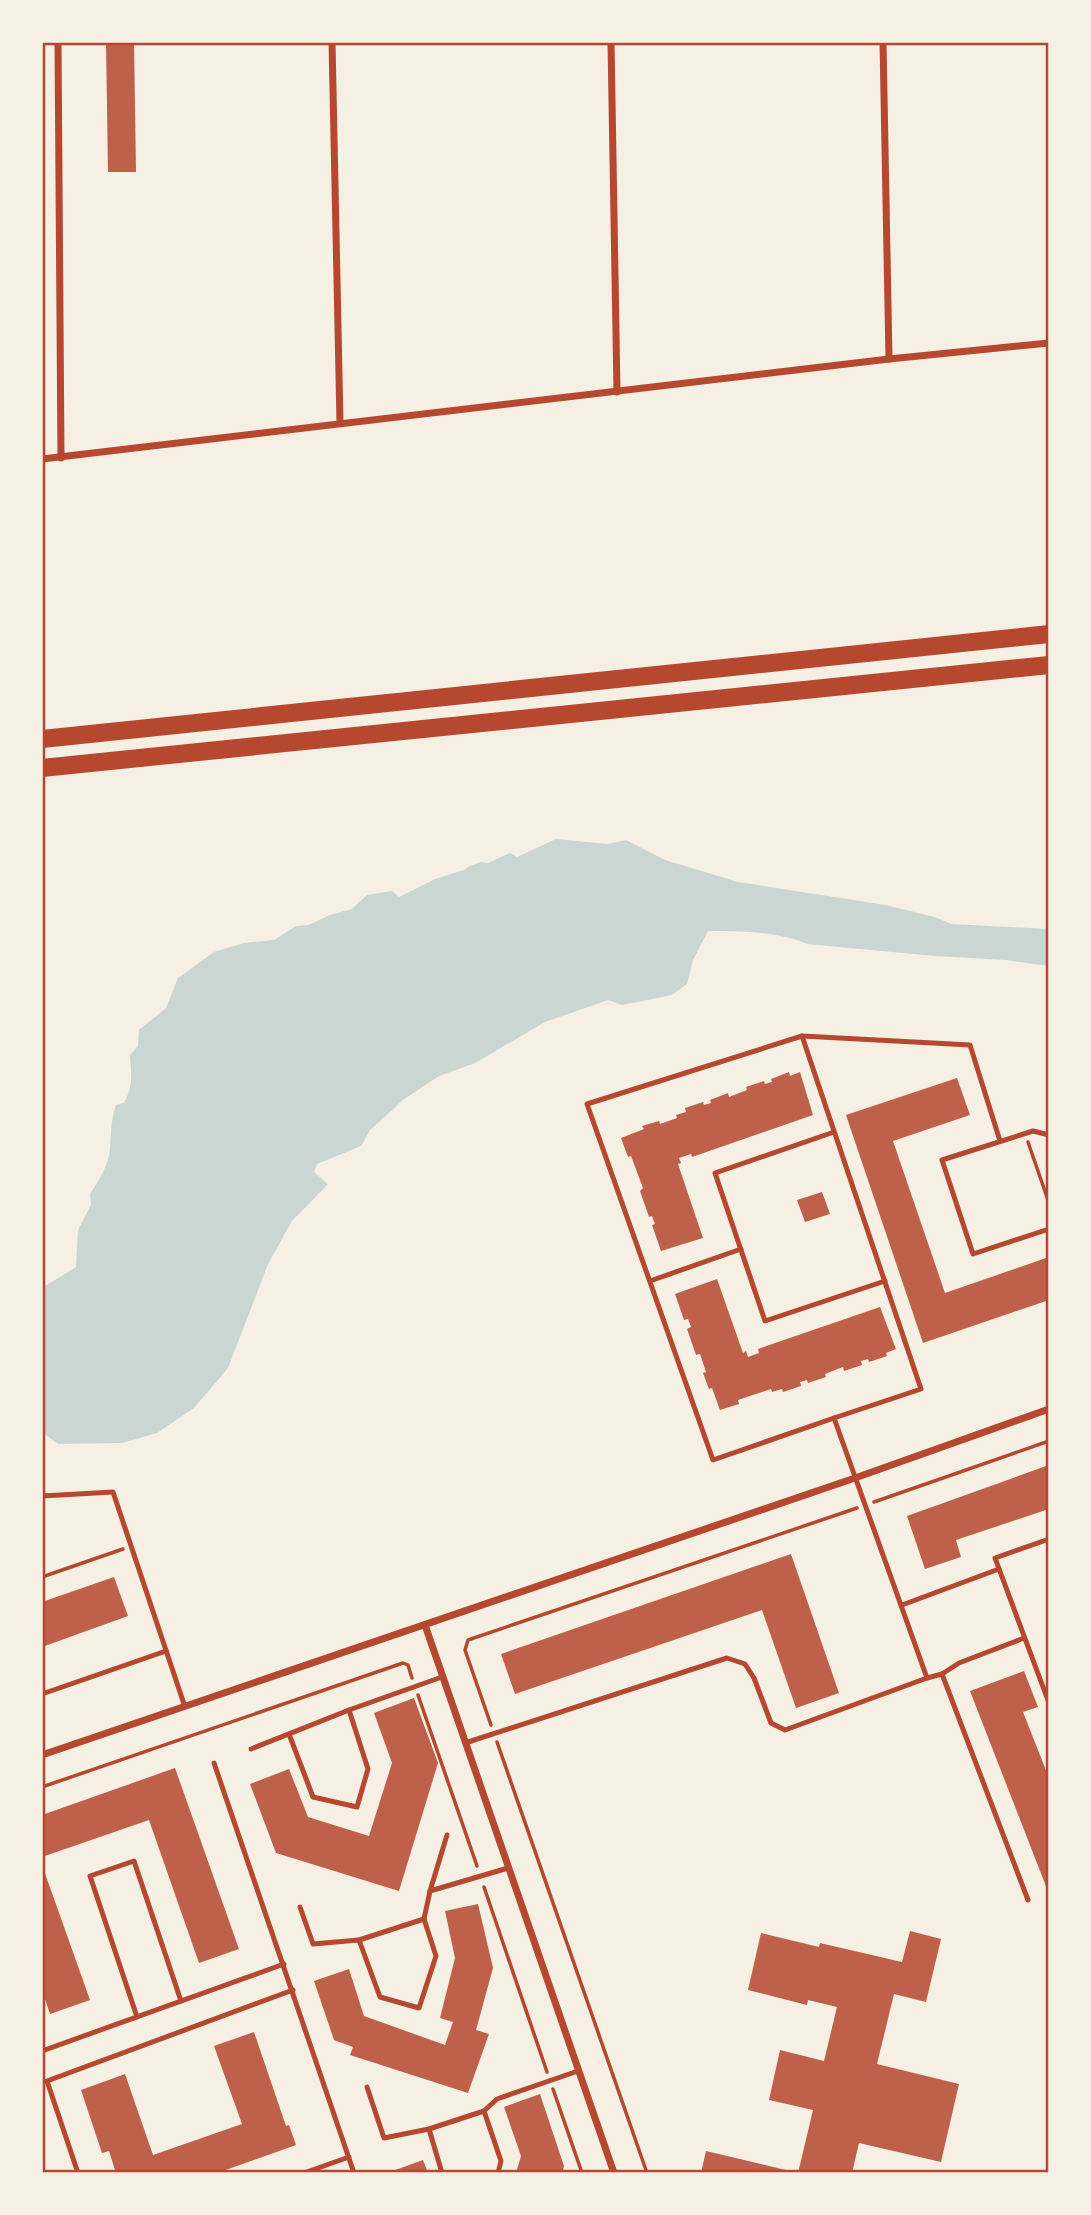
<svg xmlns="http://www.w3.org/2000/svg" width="1091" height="2215" viewBox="0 0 1091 2215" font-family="Arial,sans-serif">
	<rect width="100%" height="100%" fill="#f6efe4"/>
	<path fill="#c9d6d2" d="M556,839l51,5 19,-4 39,20 73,22 147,23 50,12 16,7 98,5v37l-43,-6 -71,-4 -127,-12c-32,-13 -66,-13 -100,-13l-15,29 -6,24 -15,11 -50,10 -14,-5 -63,22 -70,41 -36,13 -36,24 -33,30 -9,16 -44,18 -3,8 14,12 -36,37 -24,43 -40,104 -34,40 -37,25 -35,10 -64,1 -16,-12v-144l34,-21 2,-37 13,-25 -1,-11c9,-14 19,-29 20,-46 1,-15 1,-28 6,-43l8,-2c10,-19 7,-27 6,-48l8,-9 1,-16 27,-22 12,-30 36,-26 30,-9 30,-3 22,-14 13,-1 21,-10 22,-6 15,-14 25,-4 7,6 36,-18 29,-9 6,-4 11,-4 7,1 22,-10 7,4z"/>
	<g fill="#bf614a">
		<polygon points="106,42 134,42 136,172 108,172"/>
		<polygon points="789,1072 790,1076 800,1072 813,1115 692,1157 691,1154 679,1158 681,1163 678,1164 703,1238 661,1251 652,1225 655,1224 652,1216 649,1217 640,1191 643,1188 631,1156 628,1157 621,1138 644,1129 642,1126 659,1121 660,1124 677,1118 676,1115 686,1112 685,1108 703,1102 704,1105 711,1103 710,1100 728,1093 729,1097 747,1090 746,1087 764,1081 765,1084 772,1082 771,1079"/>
		<polygon points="957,1078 970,1115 893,1141 945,1293 1049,1257 1049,1300 923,1343 846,1115"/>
		<polygon points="822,1192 830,1214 805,1222 797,1200"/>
		<polygon points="717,1279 743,1353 746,1351 748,1357 759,1353 758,1349 880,1307 896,1349 886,1353 887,1356 869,1362 868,1359 861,1361 862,1365 844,1371 843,1367 825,1374 826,1377 808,1383 807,1380 800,1382 801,1386 783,1392 782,1389 772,1392 771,1389 738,1400 739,1404 720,1410 712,1388 709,1389 703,1373 706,1372 700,1354 696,1355 687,1329 691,1327 688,1319 684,1320 675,1294"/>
		<polygon points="1049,1465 1049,1509 956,1540 961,1557 925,1569 907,1516"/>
		<polygon points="791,1554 839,1693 796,1708 762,1610 515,1694 501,1654"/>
		<polygon points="114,1577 128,1616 42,1647 42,1602"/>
		<polygon points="1024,1671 1038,1707 1023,1712 1049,1778 1049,1894 970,1691"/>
		<polygon points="414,1698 438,1763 399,1891 276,1853 250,1784 289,1769 308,1817 369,1836 392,1763 374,1713"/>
		<polygon points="175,1768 239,1949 199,1963 149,1820 42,1857 42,1815"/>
		<polygon points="42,1865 90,2000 50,2014 42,1990"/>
		<polygon points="478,1904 493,1968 476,2030 489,2034 468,2093 350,2055 353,2047 334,2040 314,1981 349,1969 364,2016 445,2045 453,2022 440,2018 455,1958 445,1911"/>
		<polygon points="910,1931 941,1939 926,2002 894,1994 877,2064 959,2084 941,2162 859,2143 852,2173 798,2173 813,2110 769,2100 780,2050 824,2061 837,2007 808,2000 807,2005 748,1990 761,1933 819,1947 820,1943 902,1962"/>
		<polygon points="254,2032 286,2126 289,2125 296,2145 217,2173 116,2173 109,2151 102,2153 81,2090 125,2074 153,2155 242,2124 214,2046"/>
		<polygon points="540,2094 564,2166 562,2173 516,2173 521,2156 504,2107"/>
		<polygon points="706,2151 794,2172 794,2173 701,2173"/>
		<polygon points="423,2160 428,2173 387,2173"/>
	</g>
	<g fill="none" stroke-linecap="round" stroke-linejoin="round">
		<g stroke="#b5482f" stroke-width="3.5">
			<polyline points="1028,1142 1049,1203"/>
			<polyline points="874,1502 1049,1441"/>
			<polyline points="42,1577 123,1549"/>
			<polyline points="418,1695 477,1866"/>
			<polyline points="491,1725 465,1650 468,1640 857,1508"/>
			<polyline points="497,1742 647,2173"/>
			<polyline points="42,1787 403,1663 408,1665 412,1678"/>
			<polyline points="484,1887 547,2072"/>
			<polyline points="553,2089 582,2173"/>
		</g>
		<g stroke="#b5482f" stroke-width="5">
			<polyline points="802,1036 921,1389 834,1418 927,1678 942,1674 1028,1900"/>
			<polyline points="834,1132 715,1173 765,1321 885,1281"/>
			<polyline points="1049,1135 1033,1131 942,1160 973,1254 1049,1229"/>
			<polyline points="650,1281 741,1249"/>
			<polyline points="834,1418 713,1460 587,1104 802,1036 970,1045 1000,1141"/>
			<polyline points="42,1496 113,1492 185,1707"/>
			<polyline points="1049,1539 995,1558 1049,1703"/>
			<polyline points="902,1605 999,1569"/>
			<polyline points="942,1674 959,1663 1024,1638"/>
			<polyline points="42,1694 166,1651"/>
			<polyline points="349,1710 442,1677"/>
			<polyline points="465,1743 727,1658 745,1664 754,1678 771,1723 785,1730 927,1678"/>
			<polyline points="251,1749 349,1710 368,1769 357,1807 313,1797 289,1734"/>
			<polyline points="214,1763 354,2173"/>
			<polyline points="430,1891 447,1835"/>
			<polyline points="300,1907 313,1944 359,1940 380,1997 419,2008 436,1956 424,1919 430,1891 508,1868"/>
			<polyline points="359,1940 424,1919"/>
			<polyline points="137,2017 90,1876 134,1861 181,2001"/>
			<polyline points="42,2051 284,1964"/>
			<polyline points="367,2087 384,2138 429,2129 442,2173"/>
			<polyline points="429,2129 484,2111"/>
			<polyline points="78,2173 47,2081 293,1990"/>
			<polyline points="304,2173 349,2157"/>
			<polyline points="498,2173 501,2161 484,2111 497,2099 578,2071"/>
		</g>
		<g stroke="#b5482f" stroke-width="7">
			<polyline points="58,42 61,458"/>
			<polyline points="332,42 340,423"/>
			<polyline points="611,42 617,392"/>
			<polyline points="883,42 889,359"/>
			<polyline points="42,459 889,359 1049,343"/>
			<polyline points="425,1625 614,2173"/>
			<polyline points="42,1755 855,1478 1049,1409"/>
		</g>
		<g stroke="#b5482f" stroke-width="18">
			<polyline points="42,739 1049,634"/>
			<polyline points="42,768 1049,665"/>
		</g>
	</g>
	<rect width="1091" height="2215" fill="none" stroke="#f6efe4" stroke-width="88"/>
	<rect x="44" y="44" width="1003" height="2127" fill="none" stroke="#b5482f" stroke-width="2.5"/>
</svg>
